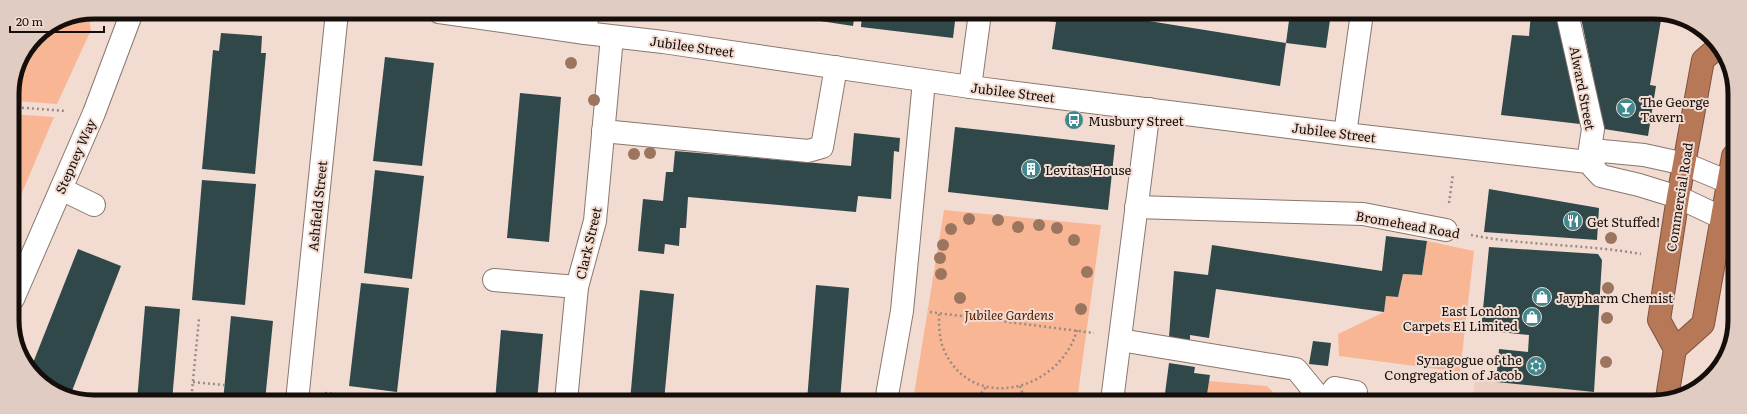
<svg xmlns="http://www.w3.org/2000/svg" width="1747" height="414" viewBox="0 0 1747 414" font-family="Literata,serif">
	<rect width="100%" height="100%" fill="#f2dcd2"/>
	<polygon fill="#eccfc1" points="1475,380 1594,392 1593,402 1472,402"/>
	<g fill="#f8b695">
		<polygon points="81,15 86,15 89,20 91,30 57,104 16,101 18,67 20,58 36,36 63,18"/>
		<polygon points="12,114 54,117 13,214"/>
		<polygon points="944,210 1101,225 1077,401 913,401"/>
		<polygon points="1427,241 1474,251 1460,372 1339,356 1338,334 1384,312 1386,296 1398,297 1403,274 1422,275"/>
		<polygon points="1209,381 1267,386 1283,402 1206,401"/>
	</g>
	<g fill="#31484a">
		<polygon points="768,13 855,13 853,26"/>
		<polygon points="862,13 956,13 953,38 861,27"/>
		<polygon points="1007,13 1099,13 1286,43 1280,86 1052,49 1056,22 1007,16"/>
		<polygon points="1290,13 1331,13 1326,48 1286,43"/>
		<polygon points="1531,13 1559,13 1580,124 1501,115 1512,35 1529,36"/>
		<polygon points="1580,13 1662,14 1650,85 1656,86 1648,136 1604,129"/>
		<polygon points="221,33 262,36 261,53 266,53 255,174 202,169 213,50 219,51"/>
		<polygon points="385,57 434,63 422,166 373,161"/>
		<polygon points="520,93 561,97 549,242 507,238"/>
		<polygon points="955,127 1115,145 1108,210 948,192"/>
		<polygon points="854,133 900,138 899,152 894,151 891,199 858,196 856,212 688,197 686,228 680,228 679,246 665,244 664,254 638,251 643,199 663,201 666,172 673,172 675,151 851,166"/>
		<polygon points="375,170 424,176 412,279 364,273"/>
		<polygon points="202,180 256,184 245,305 192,300"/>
		<polygon points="1489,189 1599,208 1597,240 1484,232"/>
		<polygon points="1386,236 1427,241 1422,275 1403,274 1398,297 1386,296 1384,312 1216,289 1209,338 1190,335 1190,340 1169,337 1174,271 1208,275 1212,245 1382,271"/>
		<polygon points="1489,247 1598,254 1602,260 1594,392 1496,382 1499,349 1528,352 1529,335 1481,330"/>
		<polygon points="78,249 121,266 70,396 36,378 31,368"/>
		<polygon points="361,283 409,288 397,392 349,386"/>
		<polygon points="816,285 849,288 840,401 807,401"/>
		<polygon points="640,290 674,294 664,401 630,401"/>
		<polygon points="145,306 180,309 172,401 137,401"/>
		<polygon points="231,316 273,321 265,401 223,401"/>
		<polygon points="501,330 543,334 537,401 495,401"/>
		<polygon points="1313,341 1331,343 1328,366 1309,364"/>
		<polygon points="1169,363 1195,367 1194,373 1210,375 1206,401 1164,401"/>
		<polygon points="1472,399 1494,401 1493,402 1472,402"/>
	</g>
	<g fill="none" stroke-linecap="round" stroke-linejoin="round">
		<g stroke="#89766d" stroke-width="24">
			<g id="minor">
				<polyline points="439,12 585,33 663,42 970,87 1345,134 1588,162 1601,176 1639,185 1678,197 1733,223"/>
				<polyline points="1567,13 1593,129 1588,162"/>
				<polyline points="585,33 588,12"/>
				<polyline points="970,87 980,13"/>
				<polyline points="603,131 808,151 822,147 836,67"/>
				<polyline points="1345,134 1362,13"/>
				<polyline points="1588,162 1602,151 1644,155 1685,164 1733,184"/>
				<polyline points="61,189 94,205"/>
				<polyline points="1136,207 1363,214 1446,230"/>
				<polyline points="494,280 577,287"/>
				<polyline points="13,299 94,113 132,12"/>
				<polyline points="1120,340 1296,369 1323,402"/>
				<polyline points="297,401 337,12"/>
				<polyline points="566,401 577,287 595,221 612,37"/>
				<polyline points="886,401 902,311 924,81"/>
				<polyline points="1112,401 1149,109"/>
				<polyline points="1324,402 1335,388 1356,392"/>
			</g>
		</g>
		<g stroke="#7e533d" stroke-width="24">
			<g id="highway">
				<polyline points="1675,349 1703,324 1733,156"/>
				<polyline points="1667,398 1675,349 1659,320 1678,197 1703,60 1717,48"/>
			</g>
		</g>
		<g stroke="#9a8a82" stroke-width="2.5" stroke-dasharray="2 3" stroke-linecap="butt">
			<polyline points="12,107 66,111"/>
			<polyline points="1449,203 1453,174"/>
			<path d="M1471,235c56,11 114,9 170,19"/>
			<polyline points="930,312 1094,333"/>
			<path d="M939,314c0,11 0,25 5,36 28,64 116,41 133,-20"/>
			<polyline points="982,319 983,314"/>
			<polyline points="193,382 224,385"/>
			<polyline points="1020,386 1025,401"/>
			<polyline points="325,393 412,401"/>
			<polyline points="191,401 199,319"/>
			<polyline points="975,401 986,387"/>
		</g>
		<use href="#minor" stroke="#fff" stroke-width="22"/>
		<use href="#highway" stroke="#b77858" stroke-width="22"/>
	</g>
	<g fill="#9c755e">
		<circle cx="571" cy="63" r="6"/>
		<circle cx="594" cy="100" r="6"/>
		<circle cx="650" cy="153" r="6"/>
		<circle cx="634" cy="154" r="6"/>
		<circle cx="969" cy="219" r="6"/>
		<circle cx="998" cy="220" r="6"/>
		<circle cx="1039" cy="225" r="6"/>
		<circle cx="1018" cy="227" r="6"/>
		<circle cx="1057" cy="228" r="6"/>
		<circle cx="951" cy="229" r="6"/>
		<circle cx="1611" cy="238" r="6"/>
		<circle cx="1074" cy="240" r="6"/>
		<circle cx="943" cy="245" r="6"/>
		<circle cx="940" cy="258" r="6"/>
		<circle cx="1087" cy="272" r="6"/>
		<circle cx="941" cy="274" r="6"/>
		<circle cx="1608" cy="288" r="6"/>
		<circle cx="960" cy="298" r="6"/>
		<circle cx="1081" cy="309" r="6"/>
		<circle cx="1607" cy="318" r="6"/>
		<circle cx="1606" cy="362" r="6"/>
	</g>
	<defs>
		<g id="bar-disc" transform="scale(1)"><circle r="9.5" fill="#40888e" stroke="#f2dcd2"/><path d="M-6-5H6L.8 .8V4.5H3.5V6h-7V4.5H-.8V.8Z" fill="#fff"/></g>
		<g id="bus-disc" transform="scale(1)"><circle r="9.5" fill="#40888e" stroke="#f2dcd2"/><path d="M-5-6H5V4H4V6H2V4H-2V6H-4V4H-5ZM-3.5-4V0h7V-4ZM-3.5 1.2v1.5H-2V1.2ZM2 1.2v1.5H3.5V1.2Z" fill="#fff"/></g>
		<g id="building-disc" transform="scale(1)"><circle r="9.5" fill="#40888e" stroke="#f2dcd2"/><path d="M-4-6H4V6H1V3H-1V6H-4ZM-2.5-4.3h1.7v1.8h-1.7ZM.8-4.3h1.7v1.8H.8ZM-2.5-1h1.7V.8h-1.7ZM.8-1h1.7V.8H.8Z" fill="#fff"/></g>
		<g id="restaurant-disc" transform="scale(1)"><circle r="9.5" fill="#40888e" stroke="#f2dcd2"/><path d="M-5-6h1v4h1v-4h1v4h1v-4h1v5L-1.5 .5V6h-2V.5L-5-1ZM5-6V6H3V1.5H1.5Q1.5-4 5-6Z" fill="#fff"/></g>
		<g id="shop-disc" transform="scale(1)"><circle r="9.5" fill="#40888e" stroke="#f2dcd2"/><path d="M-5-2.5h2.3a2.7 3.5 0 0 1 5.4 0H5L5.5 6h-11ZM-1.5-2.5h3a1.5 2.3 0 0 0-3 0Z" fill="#fff"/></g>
		<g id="synagogue-disc" transform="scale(1)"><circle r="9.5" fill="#40888e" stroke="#f2dcd2"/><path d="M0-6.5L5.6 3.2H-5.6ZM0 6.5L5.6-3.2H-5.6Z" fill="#fff"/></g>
	</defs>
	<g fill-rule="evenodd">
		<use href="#bar-disc" x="1626" y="108"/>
		<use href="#bus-disc" x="1074" y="120"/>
		<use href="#building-disc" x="1031" y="169"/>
		<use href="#restaurant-disc" x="1573" y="221"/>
		<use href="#shop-disc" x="1542" y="297"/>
		<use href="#shop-disc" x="1532" y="317"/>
		<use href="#synagogue-disc" x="1536" y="366"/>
	</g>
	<g text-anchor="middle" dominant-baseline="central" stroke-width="4" stroke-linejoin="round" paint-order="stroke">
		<g font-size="13" fill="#150e0a" stroke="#f2dcd2">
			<text transform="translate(692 46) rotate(8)">Jubilee Street</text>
			<text transform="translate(1583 88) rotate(79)">Alward Street</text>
			<text transform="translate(1013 92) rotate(7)">Jubilee Street</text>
			<text transform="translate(1334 132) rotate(7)">Jubilee Street</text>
			<text transform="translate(75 156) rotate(-66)">Stepney Way</text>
			<text transform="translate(1679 197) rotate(-81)">Commercial Road</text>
			<text transform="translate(317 206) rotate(-84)">Ashfield Street</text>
			<text transform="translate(1408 224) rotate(10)">Bromehead Road</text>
			<text transform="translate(588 243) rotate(-77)">Clark Street</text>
		</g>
		<g font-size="13" fill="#150e0a" stroke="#f2dcd2" text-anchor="start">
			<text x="1640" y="101">The George<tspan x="1640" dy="15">Tavern</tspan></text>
			<text x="1088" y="120">Musbury Street</text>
			<text x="1045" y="169">Levitas House</text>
			<text x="1587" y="221">Get Stuffed!</text>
			<text x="1556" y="297">Jaypharm Chemist</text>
			<text x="1518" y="310" text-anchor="end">East London<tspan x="1518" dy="15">Carpets E1 Limited</tspan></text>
			<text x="1522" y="359" text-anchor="end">Synagogue of the<tspan x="1522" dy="15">Congregation of Jacob</tspan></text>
		</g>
		<g font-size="13" font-style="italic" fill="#552100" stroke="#f2dcd2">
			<text x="1009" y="314">Jubilee Gardens</text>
		</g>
	</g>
	<path d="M0 0H1747V414H0ZM94 19H1653A75 75 0 0 1 1728 94V320A75 75 0 0 1 1653 395H94A75 75 0 0 1 19 320V94A75 75 0 0 1 94 19Z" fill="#e0ccc2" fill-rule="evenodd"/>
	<path fill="none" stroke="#150e0a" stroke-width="5" d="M94 19H1653A75 75 0 0 1 1728 94V320A75 75 0 0 1 1653 395H94A75 75 0 0 1 19 320V94A75 75 0 0 1 94 19Z"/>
	<path d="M10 26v6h94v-6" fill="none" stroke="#150e0a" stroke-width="2"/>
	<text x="16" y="26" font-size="12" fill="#150e0a" stroke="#f2dcd2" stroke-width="3" paint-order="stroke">20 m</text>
</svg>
